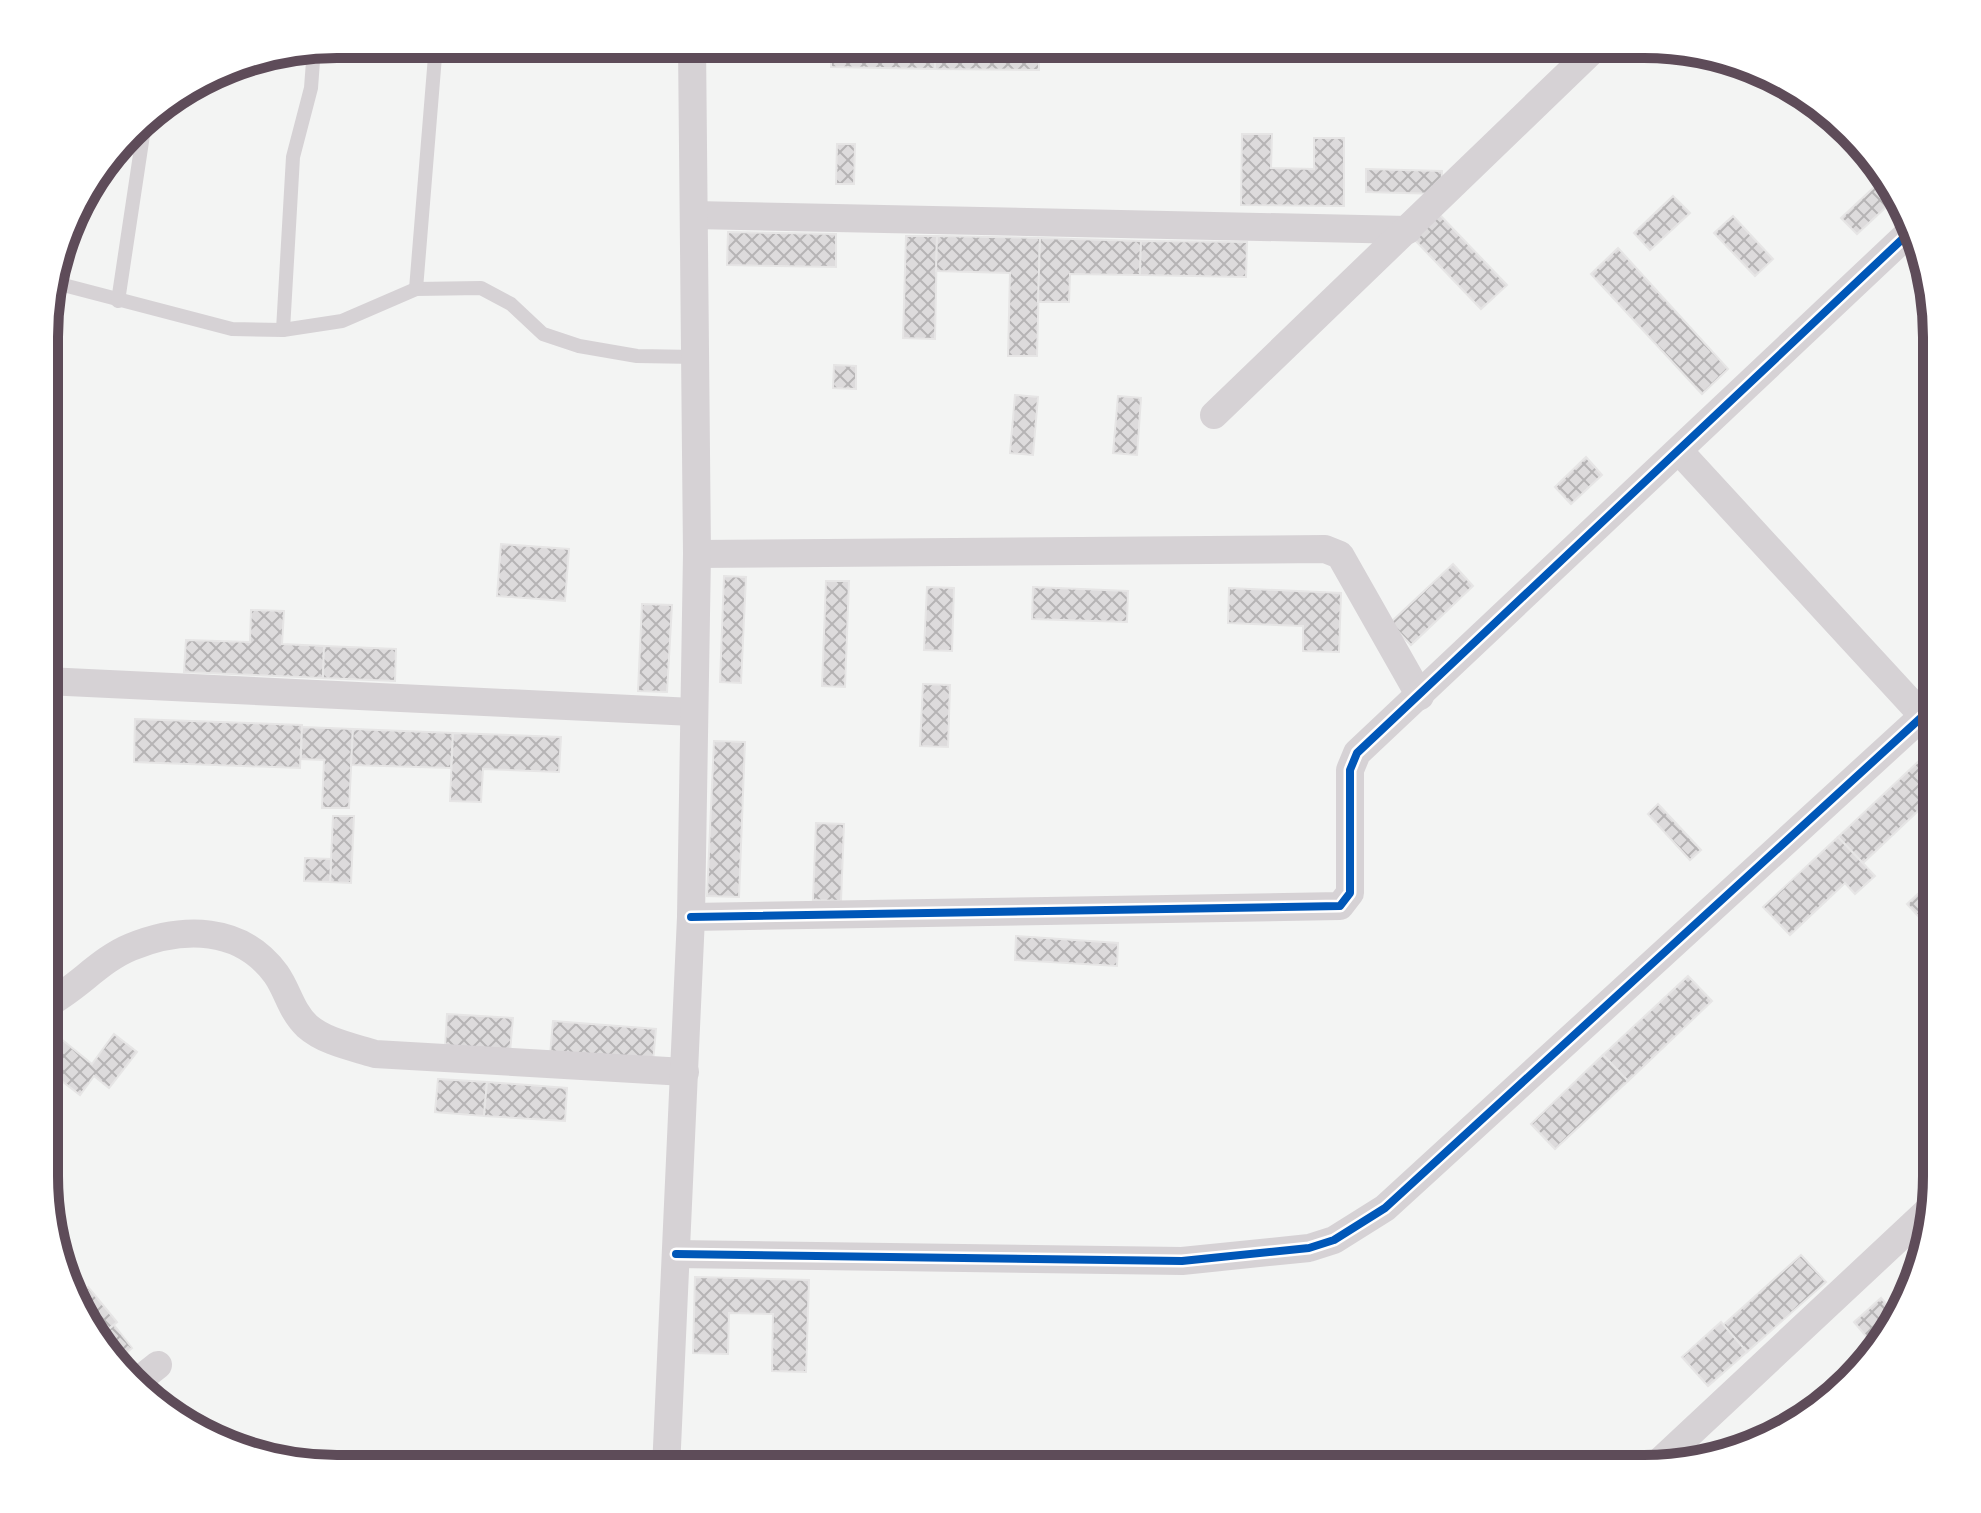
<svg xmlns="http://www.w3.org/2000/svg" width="1981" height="1513" viewBox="0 0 1981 1513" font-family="Poppins,sans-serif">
	<defs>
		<pattern id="building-cross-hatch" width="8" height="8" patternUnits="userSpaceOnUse" patternTransform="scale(2)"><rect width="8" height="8" fill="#dddbdc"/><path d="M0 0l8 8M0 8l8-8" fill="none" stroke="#b6b4b5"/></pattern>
	</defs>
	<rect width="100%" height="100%" fill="#f3f4f3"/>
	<g fill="url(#building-cross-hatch)" stroke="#e6e5e5" stroke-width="2">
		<polygon points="831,44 935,44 935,69 831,67"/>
		<polygon points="935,44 1039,44 1039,70 935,69"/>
		<polygon points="1242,134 1272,134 1271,168 1314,169 1314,138 1344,138 1344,206 1241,205"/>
		<polygon points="837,144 855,144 854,184 836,184"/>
		<polygon points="1366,169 1442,171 1441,194 1366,192"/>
		<polygon points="1884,178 1898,196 1857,234 1841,218"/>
		<polygon points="1673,196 1690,213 1650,250 1634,233"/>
		<polygon points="1436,211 1507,285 1481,309 1411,236"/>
		<polygon points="1733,216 1773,259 1755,276 1714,233"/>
		<polygon points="728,232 836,234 836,267 727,265"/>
		<polygon points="906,236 937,236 935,339 903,338"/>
		<polygon points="937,236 1040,238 1037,356 1008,356 1010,273 936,271"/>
		<polygon points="1040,238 1141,241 1140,275 1070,274 1069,302 1038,302"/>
		<polygon points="1141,241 1247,242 1246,277 1140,275"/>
		<polygon points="1618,248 1728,369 1702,394 1591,274"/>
		<polygon points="834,365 856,366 856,389 833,388"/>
		<polygon points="1015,395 1038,397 1033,455 1010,453"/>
		<polygon points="1118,396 1141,398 1137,455 1113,453"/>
		<polygon points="1586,457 1602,475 1571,504 1555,487"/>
		<polygon points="501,544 569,549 565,601 497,596"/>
		<polygon points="1453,564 1473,586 1411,645 1390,623"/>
		<polygon points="724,576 746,577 741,683 720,682"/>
		<polygon points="826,581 849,581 845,687 822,686"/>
		<polygon points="927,587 954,588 952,651 924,650"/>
		<polygon points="1033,587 1128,591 1127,622 1032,619"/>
		<polygon points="1229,588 1341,593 1339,652 1303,651 1303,626 1228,623"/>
		<polygon points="642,604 672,605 667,692 638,691"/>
		<polygon points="251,610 284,611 282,644 324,646 323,678 184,672 186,640 250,642"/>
		<polygon points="1937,638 1937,666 1934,669 1920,653"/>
		<polygon points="324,646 396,649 395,681 323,678"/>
		<polygon points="923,684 950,685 948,747 920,746"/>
		<polygon points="135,719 302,725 300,768 134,762"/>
		<polygon points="302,727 353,729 349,808 322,808 324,760 301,759"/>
		<polygon points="353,729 453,733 451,768 351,765"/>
		<polygon points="453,733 561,737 559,772 483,769 481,802 450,801"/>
		<polygon points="714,741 745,742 739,897 707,896"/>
		<polygon points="1920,760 1937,779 1937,831 1918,811 1863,863 1838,837"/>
		<polygon points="1658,804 1701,850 1690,860 1648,814"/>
		<polygon points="333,816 354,816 351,883 330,882"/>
		<polygon points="816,823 844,824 841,901 813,900"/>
		<polygon points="1838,837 1875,876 1855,894 1845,883 1790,935 1763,907"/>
		<polygon points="305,858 331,859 330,882 304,881"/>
		<polygon points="1937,876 1937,927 1932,931 1907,904"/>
		<polygon points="1016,936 1118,943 1117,966 1015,960"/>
		<polygon points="1688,976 1712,1001 1628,1081 1603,1055"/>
		<polygon points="447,1014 513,1018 510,1052 445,1048"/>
		<polygon points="553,1021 656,1029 653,1062 550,1055"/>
		<polygon points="114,1034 137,1052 109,1088 94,1076 80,1095 45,1068 45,1060 61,1039 92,1064"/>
		<polygon points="1603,1055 1628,1081 1555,1149 1531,1124"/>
		<polygon points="438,1079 487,1082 484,1116 435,1112"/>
		<polygon points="487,1082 567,1088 565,1121 484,1116"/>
		<polygon points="1801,1255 1826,1282 1747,1352 1723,1325"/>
		<polygon points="695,1277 809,1280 806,1372 772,1371 773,1314 729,1313 728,1354 693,1353"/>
		<polygon points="88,1287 117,1322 100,1336 73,1300"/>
		<polygon points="1881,1298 1897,1316 1877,1349 1854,1322"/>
		<polygon points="1721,1322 1747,1352 1708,1386 1682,1357"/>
		<polygon points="114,1325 132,1348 117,1361 99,1337"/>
	</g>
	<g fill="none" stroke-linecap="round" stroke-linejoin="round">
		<g stroke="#d6d2d5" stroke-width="14">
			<polyline points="52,282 232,329 283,330 342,321 416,289 481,288 511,304 543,334 579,346 637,356 696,357"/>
			<polyline points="416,289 436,44"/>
			<polyline points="118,301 146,115"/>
			<polyline points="283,330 293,157 311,88 314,48"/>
		</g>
		<g stroke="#d6d2d5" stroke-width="28">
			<polyline points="694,215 1408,230"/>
			<polyline points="1214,415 1598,45"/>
			<polyline points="1680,452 1937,731"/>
			<polyline points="697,554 1325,549 1340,555 1420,696"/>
			<polyline points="46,681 693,712"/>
			<polyline points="691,917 1340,906 1350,893 1350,770 1357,753 1912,230"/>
			<path d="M45,1005c31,-15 54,-45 86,-58 52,-21 110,-21 145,27 12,17 15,37 31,52 18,16 46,21 68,28l310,18"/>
			<polyline points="676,1254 1182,1261 1309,1248 1334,1240 1385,1208 1937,703"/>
			<polyline points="134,1384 158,1365"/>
			<polyline points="1655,1466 1934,1205"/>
			<polyline points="666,1469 691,917 697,554 692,44"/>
		</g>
		<g stroke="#fff" stroke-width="13">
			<g id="cycleway">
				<polyline points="691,917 1340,906 1350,893 1350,770 1357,753 1912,230"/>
				<polyline points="676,1254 1182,1261 1309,1248 1334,1240 1385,1208 1937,703"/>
			</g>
		</g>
		<use href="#cycleway" stroke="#0057b8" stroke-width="8"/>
	</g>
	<path d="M0 0H1981V1513H0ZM337 58H1644A279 279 0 0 1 1923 337V1176A279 279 0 0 1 1644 1455H337A279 279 0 0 1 58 1176V337A279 279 0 0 1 337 58Z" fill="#fff" fill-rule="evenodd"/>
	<path fill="none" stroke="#5e4c59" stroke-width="10" d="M337 58H1644A279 279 0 0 1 1923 337V1176A279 279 0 0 1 1644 1455H337A279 279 0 0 1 58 1176V337A279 279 0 0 1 337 58Z"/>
</svg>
